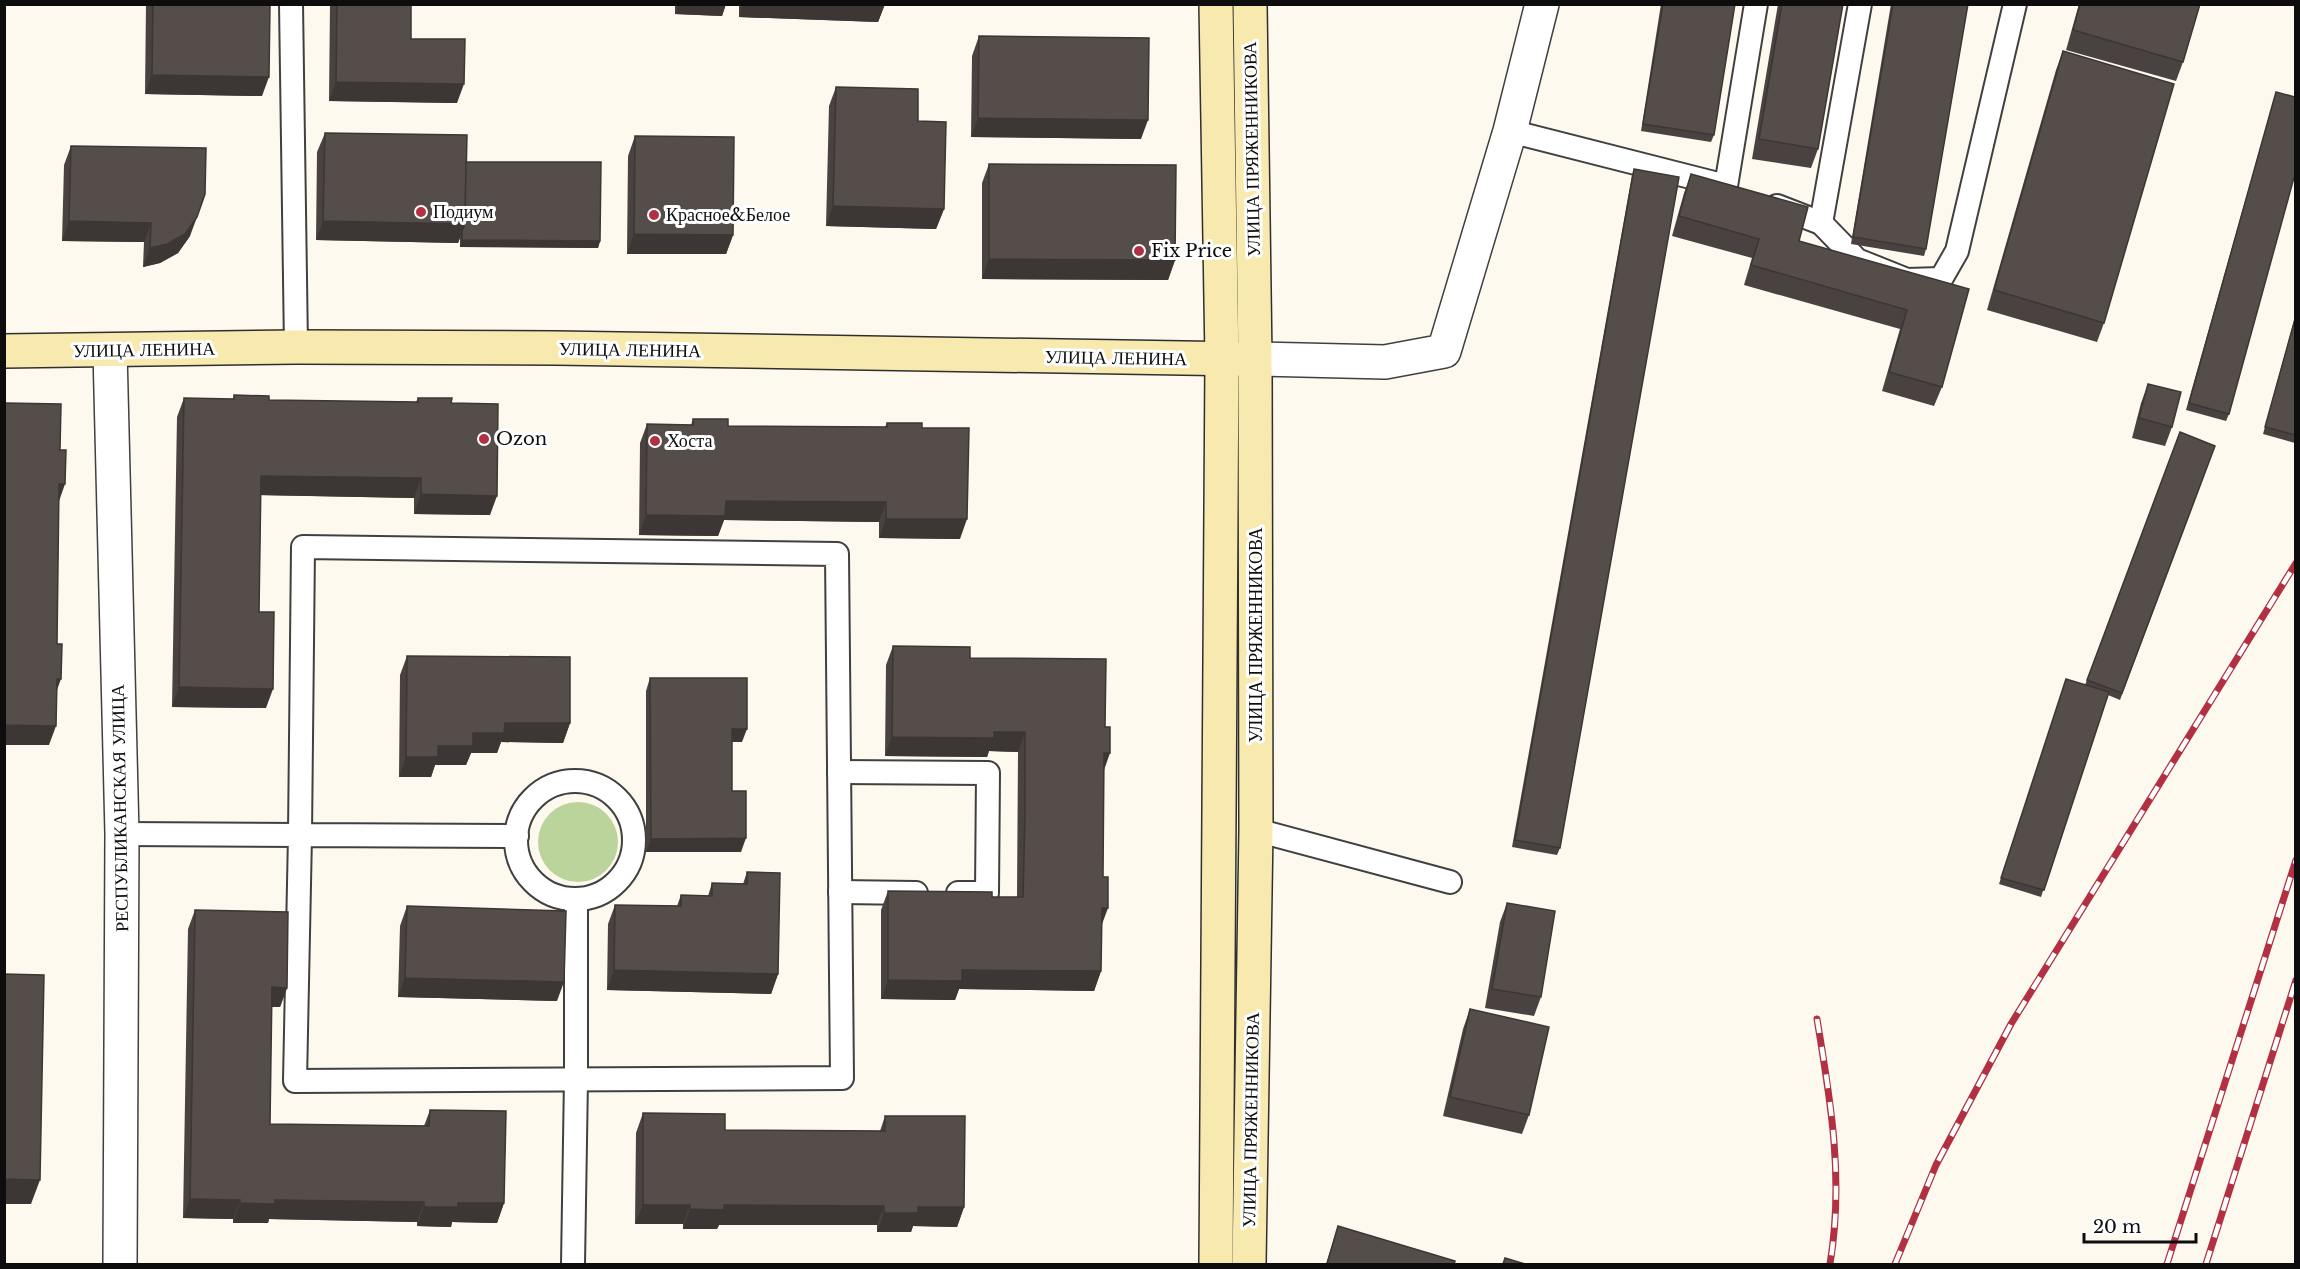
<svg xmlns="http://www.w3.org/2000/svg" width="2300" height="1269" viewBox="0 0 2300 1269" font-family="'Libre Baskerville',serif">
	<rect width="100%" height="100%" fill="#fef9ee"/>
	<circle fill="#bbd49b" cx="578" cy="842" r="40"/>
	<g fill="none" stroke-linecap="round" stroke-linejoin="round">
		<g stroke="#404040" stroke-width="26">
			<g id="lane">
				<polyline points="291,4 296,347"/>
				<polyline points="1510,131 1718,184"/>
				<polyline points="1726,186 1756,4"/>
				<polyline points="1777,206 1821,223 1857,260 1907,280 1941,279 1957,251 2015,4"/>
				<polyline points="1821,223 1860,4"/>
				<polyline points="839,772 988,773 987,893 958,893"/>
				<circle cx="575" cy="840" r="59"/>
				<polyline points="1256,830 1450,882"/>
				<polyline points="122,834 300,835 295,1081 842,1078 837,554 303,547 300,835 517,836"/>
				<polyline points="840,892 916,893"/>
				<polyline points="573,1264 576,1079 576,899"/>
			</g>
		</g>
		<g stroke="#404040" stroke-width="36">
			<g id="street">
				<polyline points="110,351 122,834 120,1264"/>
				<polyline points="1255,359 1385,362 1444,351 1510,131 1542,4"/>
			</g>
		</g>
		<g stroke="#2f2f2f" stroke-width="36">
			<g id="secondary">
				<polyline points="4,351 296,347 556,348 1244,359"/>
				<polyline points="1216,1264 1222,359 1216,4"/>
				<polyline points="1249,1264 1256,830 1255,359 1250,4"/>
			</g>
		</g>
		<use href="#lane" stroke="#fff" stroke-width="22"/>
		<use href="#street" stroke="#fff" stroke-width="33"/>
		<use href="#secondary" stroke="#f8e9af" stroke-width="33"/>
		<g stroke="#b13143" stroke-width="7">
			<g id="rail">
				<path d="M1817,1019c14,84 27,161 13,245"/>
				<polyline points="1895,1264 1936,1165 2011,1024 2296,563"/>
				<polyline points="2167,1264 2296,860"/>
				<polyline points="2206,1264 2296,980"/>
			</g>
		</g>
		<use href="#rail" stroke="#fff" stroke-width="4.5" stroke-dasharray="14" stroke-linecap="butt"/>
	</g>
	<g fill="#494240">
		<polygon points="146,4 270,4 262,96 145,94"/>
		<polygon points="330,4 411,4 411,39 457,103 329,101"/>
		<polygon points="675,4 726,4 722,16 675,14"/>
		<polygon points="739,4 885,4 878,22 739,17"/>
		<polygon points="1661,4 1735,4 1714,135 1711,142 1641,131"/>
		<polygon points="1778,4 1843,4 1818,149 1811,168 1752,159"/>
		<polygon points="1891,4 1968,4 1926,249 1924,256 1851,244"/>
		<polygon points="2079,4 2200,4 2183,62 2176,81 2066,50"/>
		<polygon points="979,36 1141,139 971,137 972,56"/>
		<polygon points="2063,51 2104,323 2097,342 1987,310 2056,70"/>
		<polygon points="836,87 918,121 944,209 936,229 826,226 829,106"/>
		<polygon points="2276,92 2229,414 2226,421 2186,410"/>
		<polygon points="325,133 466,162 600,241 598,248 460,247 460,238 458,243 316,240 317,152"/>
		<polygon points="635,136 733,235 726,254 627,254 628,156"/>
		<polygon points="71,146 190,236 178,253 160,263 143,267 144,242 62,241 64,165"/>
		<polygon points="989,164 1175,260 1168,280 982,279 982,183"/>
		<polygon points="1634,169 1560,848 1557,855 1512,847 1632,175"/>
		<polygon points="1691,174 1799,241 1969,289 1942,387 1934,406 1882,391 1900,329 1744,285 1752,258 1672,236 1684,193"/>
		<polygon points="2295,317 2295,443 2263,434"/>
		<polygon points="2148,384 2172,427 2165,446 2132,438 2141,403"/>
		<polygon points="234,395 269,400 416,402 418,398 451,403 490,515 414,514 414,498 261,495 259,612 266,708 172,707 177,417 184,398 233,399"/>
		<polygon points="693,419 728,426 885,427 887,423 922,428 960,539 879,538 879,522 724,520 718,536 639,535 640,443 647,424 691,425"/>
		<polygon points="2180,432 2215,446 2120,700 2108,695 2041,897 1999,884 2066,679 2085,685"/>
		<polygon points="893,646 970,658 1104,769 1101,971 1094,991 959,989 955,1000 881,999 881,910 888,891 992,897 1017,897 1018,752 989,751 987,757 885,756 886,665"/>
		<polygon points="407,656 570,723 563,743 501,742 497,753 471,753 466,765 435,765 431,777 399,777 400,675"/>
		<polygon points="650,678 742,742 732,742 732,791 741,852 646,852 646,691"/>
		<polygon points="747,872 778,974 771,994 607,990 608,924 615,905 677,906 681,895 708,896 712,883 743,884"/>
		<polygon points="1507,903 1541,997 1534,1016 1485,1008 1500,922"/>
		<polygon points="407,906 557,1001 398,997 400,926"/>
		<polygon points="195,910 287,988 280,1007 271,1007 270,1124 424,1126 430,1110 504,1203 497,1223 452,1222 451,1227 417,1226 417,1222 269,1219 268,1223 233,1223 233,1219 183,1218 188,929"/>
		<polygon points="1470,1009 1529,1115 1522,1134 1443,1116 1463,1029"/>
		<polygon points="643,1113 725,1130 880,1131 885,1116 964,1207 957,1227 913,1226 911,1232 877,1232 877,1225 719,1225 717,1229 683,1229 683,1224 635,1224 636,1133"/>
		<polygon points="1338,1226 1454,1264 1326,1264"/>
	</g>
	<g fill="#3c3634">
		<rect x="4" y="4" width="20" height="2"/>
		<polygon points="679,4 726,4 722,16 675,14"/>
		<polygon points="743,4 885,4 878,22 739,17"/>
		<polygon points="152,75 269,77 262,96 145,94"/>
		<polygon points="336,82 464,84 457,103 329,101"/>
		<polygon points="978,118 1148,120 1141,139 971,137"/>
		<polygon points="833,206 944,209 936,229 826,226"/>
		<polygon points="197,217 190,236 178,253 160,263 143,267 150,248"/>
		<polygon points="69,221 151,223 144,242 62,241"/>
		<polygon points="323,221 465,224 458,243 316,240"/>
		<polygon points="634,234 733,235 726,254 627,254"/>
		<polygon points="462,240 600,241 598,248 460,247"/>
		<polygon points="989,259 1175,260 1168,280 982,279"/>
		<polygon points="261,476 421,478 414,498 254,495"/>
		<polygon points="59,484 65,484 58,504"/>
		<polygon points="421,494 497,496 490,515 414,514"/>
		<polygon points="726,501 886,502 879,522 724,520 718,536 639,535 646,515"/>
		<polygon points="886,519 967,519 960,539 879,538"/>
		<polygon points="57,679 61,679 54,698"/>
		<polygon points="179,687 273,689 266,708 172,707"/>
		<polygon points="505,723 570,723 563,743 501,742 497,753 471,753 466,765 435,765 431,777 399,777 406,757"/>
		<polygon points="4,725 56,726 49,745 4,745"/>
		<polygon points="732,729 747,729 742,742 727,742"/>
		<polygon points="994,732 1025,732 1018,752 989,751 987,757 885,756 892,737"/>
		<polygon points="1104,753 1110,753 1103,773"/>
		<polygon points="746,838 741,852 646,852 651,839"/>
		<polygon points="1102,908 1108,908 1101,927"/>
		<polygon points="614,970 778,974 771,994 607,990"/>
		<polygon points="962,970 1101,971 1094,991 959,989 955,1000 881,999 888,980"/>
		<polygon points="405,978 564,982 557,1001 398,997"/>
		<polygon points="272,987 287,988 280,1007 265,1007"/>
		<polygon points="4,1179 40,1180 31,1204 4,1204"/>
		<polygon points="190,1199 240,1200 233,1219 183,1218"/>
		<polygon points="275,1200 424,1202 417,1222 269,1219 268,1223 233,1223 240,1203"/>
		<polygon points="458,1203 504,1203 497,1223 452,1222 451,1227 417,1226 424,1207"/>
		<polygon points="643,1205 690,1205 683,1224 635,1224"/>
		<polygon points="724,1205 884,1206 877,1225 719,1225 717,1229 683,1229 690,1209"/>
		<polygon points="918,1207 964,1207 957,1227 913,1226 911,1232 877,1232 884,1213"/>
	</g>
	<g fill="#554d4a" stroke="#3c3634" stroke-width="1.5">
		<polygon points="153,4 270,4 269,77 152,75"/>
		<polygon points="337,4 411,4 411,39 465,39 464,84 336,82"/>
		<polygon points="1663,4 1735,4 1714,135 1643,124"/>
		<polygon points="1782,4 1843,4 1818,149 1759,139"/>
		<polygon points="1893,4 1968,4 1926,249 1853,237"/>
		<polygon points="2080,4 2200,4 2183,62 2073,30"/>
		<polygon points="979,36 1149,38 1148,120 978,118"/>
		<polygon points="2063,51 2174,84 2104,323 1994,290"/>
		<polygon points="836,87 918,89 918,121 946,122 944,209 833,206"/>
		<polygon points="2276,92 2295,97 2295,174 2229,414 2189,403"/>
		<polygon points="325,133 467,135 465,224 323,221"/>
		<polygon points="635,136 734,137 733,235 634,234"/>
		<polygon points="71,146 206,148 205,194 197,217 185,234 167,244 150,248 151,223 69,221"/>
		<polygon points="466,162 601,162 600,241 462,240 462,231 465,224"/>
		<polygon points="989,164 1176,165 1175,260 989,259"/>
		<polygon points="1634,169 1679,177 1560,848 1515,840"/>
		<polygon points="1691,174 1808,207 1799,241 1969,289 1942,387 1889,372 1907,310 1751,265 1759,239 1679,216"/>
		<polygon points="2295,319 2295,435 2265,427"/>
		<polygon points="2148,384 2181,392 2172,427 2139,418"/>
		<polygon points="234,395 269,396 269,400 418,402 418,398 452,398 451,403 498,404 497,496 421,494 421,478 261,476 259,612 274,612 273,689 179,687 184,398 234,399"/>
		<polygon points="4,403 61,404 60,450 66,450 65,484 59,484 57,644 62,644 61,679 57,679 56,726 4,725"/>
		<polygon points="693,419 728,419 728,426 887,427 887,423 922,423 922,428 969,428 967,519 886,519 886,502 726,501 725,516 646,515 647,424 693,425"/>
		<polygon points="2180,432 2215,446 2122,693 2087,680"/>
		<polygon points="893,646 970,647 970,658 1106,659 1105,727 1110,727 1110,753 1104,753 1103,877 1108,877 1108,908 1102,908 1101,971 962,970 962,981 888,980 888,891 992,892 992,897 1023,897 1025,816 1025,732 994,732 994,738 892,737"/>
		<polygon points="407,656 570,657 570,723 505,723 504,733 473,733 473,746 438,746 438,757 406,757"/>
		<polygon points="650,678 747,678 747,729 732,729 732,791 746,791 746,838 651,839"/>
		<polygon points="2066,679 2109,692 2044,890 2001,878"/>
		<polygon points="747,872 780,873 778,974 614,970 615,905 681,906 681,895 712,896 712,883 747,884"/>
		<polygon points="1507,903 1555,911 1541,997 1492,989"/>
		<polygon points="407,906 566,911 564,982 405,978"/>
		<polygon points="195,910 288,912 287,988 272,987 270,1124 429,1126 430,1110 506,1111 504,1203 458,1203 458,1207 424,1207 424,1202 275,1200 275,1204 240,1203 240,1200 190,1199"/>
		<polygon points="4,974 44,975 40,1180 4,1179"/>
		<polygon points="1470,1009 1549,1027 1529,1115 1450,1097"/>
		<polygon points="643,1113 725,1114 725,1130 885,1131 885,1116 965,1116 964,1207 918,1207 918,1213 884,1213 884,1206 724,1205 724,1210 690,1209 690,1205 643,1205"/>
		<polygon points="1338,1226 1455,1261 1454,1264 1327,1264"/>
		<polygon points="1505,1258 1525,1264 1503,1264"/>
	</g>
	<g fill="#b13143" stroke="#fff" stroke-width="2">
		<circle cx="421" cy="212" r="6"/>
		<circle cx="654" cy="215" r="6"/>
		<circle cx="1139" cy="251" r="6"/>
		<circle cx="484" cy="439" r="6"/>
		<circle cx="655" cy="441" r="6"/>
	</g>
	<g text-anchor="middle" dominant-baseline="central" stroke-width="6" stroke-linejoin="round" paint-order="stroke">
		<g font-size="18" fill="#0d0d0d" stroke="#fff">
			<text transform="translate(1252 149) rotate(-91)">УЛИЦА ПРЯЖЕННИКОВА</text>
			<text transform="translate(144 350) rotate(-1)">УЛИЦА ЛЕНИНА</text>
			<text transform="translate(630 350) rotate(1)">УЛИЦА ЛЕНИНА</text>
			<text transform="translate(1116 358) rotate(1)">УЛИЦА ЛЕНИНА</text>
			<text transform="translate(1256 635) rotate(-90)">УЛИЦА ПРЯЖЕННИКОВА</text>
			<text transform="translate(120 808) rotate(-91)">РЕСПУБЛИКАНСКАЯ УЛИЦА</text>
			<text transform="translate(1251 1120) rotate(-89)">УЛИЦА ПРЯЖЕННИКОВА</text>
		</g>
		<g font-size="18" fill="#0d0d0d" stroke="#fff" text-anchor="start">
			<text x="433" y="212">Подиум</text>
			<text x="666" y="215">Красное&amp;Белое</text>
			<text x="1151" y="251">Fix Price</text>
			<text x="496" y="439">Ozon</text>
			<text x="667" y="441">Хоста</text>
		</g>
	</g>
	<rect width="2300" height="1269" fill="none" stroke="#0d0d0d" stroke-width="12"/>
	<path d="M2084 1233v9h112v-9" fill="none" stroke="#0d0d0d" stroke-width="3"/>
	<text x="2093" y="1233" font-size="18" fill="#0d0d0d" stroke="#ffffff" stroke-width="4.5" paint-order="stroke">20 m</text>
</svg>
